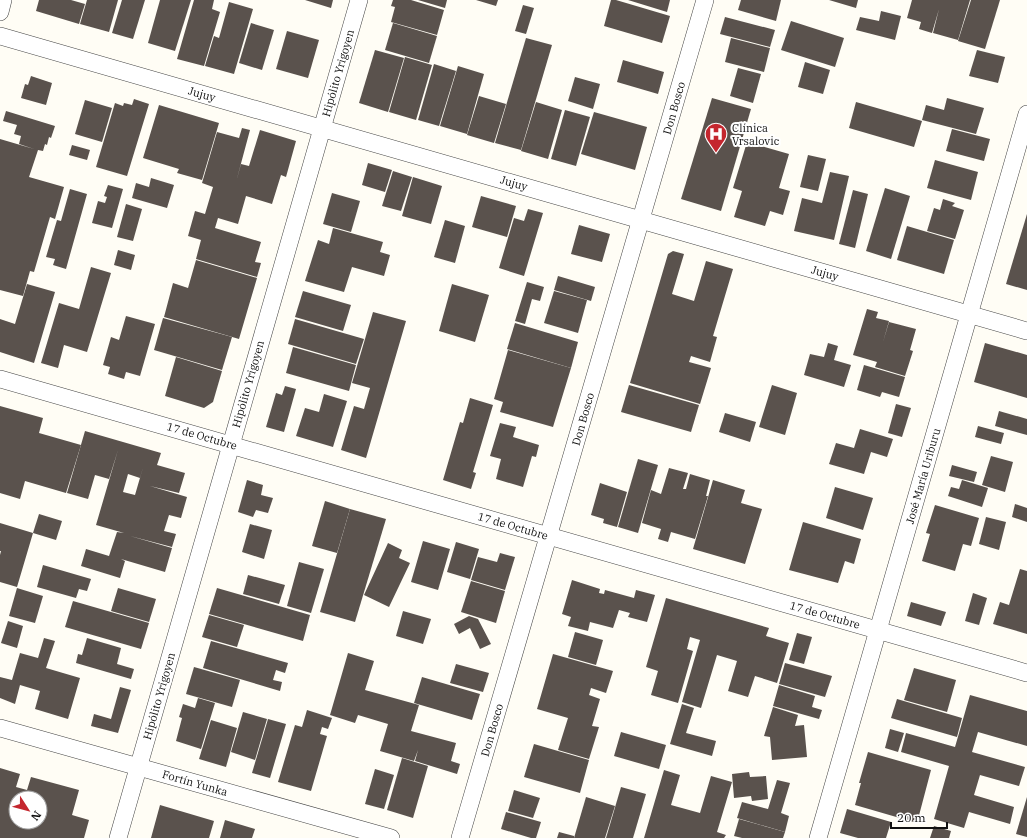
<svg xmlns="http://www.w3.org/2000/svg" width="1027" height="838" viewBox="0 0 1027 838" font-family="'IBM Plex Serif',serif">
	<rect width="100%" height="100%" fill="#fffdf5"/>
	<g fill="#5a524d" fill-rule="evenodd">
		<polygon points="39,0 71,0 85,4 79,24 36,11"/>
		<polygon points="87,0 118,0 109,32 80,24"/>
		<polygon points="122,0 145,0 133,39 112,33"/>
		<polygon points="160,0 191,0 175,51 148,43"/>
		<polygon points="194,0 214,0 212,9 220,12 204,66 177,59"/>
		<polygon points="305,0 333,0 331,8"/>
		<polygon points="393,0 411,0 444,10 437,35 391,22 395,7 391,6"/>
		<polygon points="418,0 447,0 445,8"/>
		<polygon points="476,0 498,0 496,6"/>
		<polygon points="611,0 616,0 670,16 662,43 604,26"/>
		<polygon points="628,0 670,0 667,12"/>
		<polygon points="741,0 781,0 776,21 738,10"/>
		<polygon points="829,0 858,0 856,8"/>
		<polygon points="912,0 970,0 958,40 933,33 939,9 932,33 919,29 921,22 907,18"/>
		<polygon points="971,0 1000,0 985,49 958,41"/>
		<polygon points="229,2 253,9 234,74 205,66 214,36 219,38"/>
		<polygon points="523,5 534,8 526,34 515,31"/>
		<polygon points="881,11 901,16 895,40 856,30 860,17 879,21"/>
		<polygon points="725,17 775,30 770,47 720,34"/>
		<polygon points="791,21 844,38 835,67 781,50"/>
		<polygon points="251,23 274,30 262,70 239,63"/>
		<polygon points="393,23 437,36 429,63 385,50"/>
		<polygon points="287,31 319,40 308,78 276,69"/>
		<polygon points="526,38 552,45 521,150 495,143"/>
		<polygon points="731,38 770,48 764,72 725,62"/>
		<polygon points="375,50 404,58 388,112 359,103"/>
		<polygon points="977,50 1005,57 998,83 969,76"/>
		<polygon points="405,57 432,65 416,120 389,112"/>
		<polygon points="623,60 664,72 658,94 617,82"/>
		<polygon points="805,62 830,70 823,94 798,87"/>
		<polygon points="434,64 456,71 439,126 418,120"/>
		<polygon points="458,66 484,74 467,134 440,126"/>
		<polygon points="738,68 761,74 753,103 730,96"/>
		<polygon points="31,76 52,83 46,105 21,98 25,84 28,85"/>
		<polygon points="575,77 600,84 593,109 568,101"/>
		<polygon points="479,96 506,104 494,143 467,135"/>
		<polygon points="712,98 751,109 721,211 681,199"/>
		<polygon points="947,98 984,108 976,134 922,120 926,105 944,110"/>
		<polygon points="134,99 149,104 127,176 96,167 115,103 123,106 124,103 132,105"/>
		<polygon points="85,100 112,108 102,142 75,134"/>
		<polygon points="536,102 562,110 548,159 521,151"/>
		<polygon points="856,102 922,121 914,147 849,128"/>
		<polygon points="159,105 219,123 202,180 177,173 179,169 143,158"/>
		<polygon points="565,110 590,117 576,166 551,159"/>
		<polygon points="6,111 55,126 51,138 49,137 47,145 45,144 43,151 38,150 29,177 64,187 55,219 50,217 34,272 30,271 23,296 0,290 0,139 34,149 19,144 21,136 14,134 17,125 3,121"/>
		<polygon points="594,112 647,127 635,170 581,154"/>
		<polygon points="242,128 250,130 236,182 241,164 249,166 260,130 296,141 286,177 281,175 272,204 246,196 238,224 218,218 215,228 261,242 255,262 261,263 257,277 196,259 201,240 188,236 195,211 205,214 213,187 202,183 217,132 239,138"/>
		<polygon points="952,129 990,139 984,161 946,151"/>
		<polygon points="747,142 789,154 779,188 790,191 783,215 770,211 765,226 734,217 742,191 733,188"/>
		<polygon points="72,145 90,150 87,160 69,155"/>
		<polygon points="808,155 826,159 818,191 800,187"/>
		<polygon points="935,160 978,172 971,200 927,188"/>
		<polygon points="368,163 392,170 385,192 362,185"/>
		<polygon points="393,171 412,177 401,211 382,206"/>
		<polygon points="830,172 849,176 834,240 794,231 802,198 822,203"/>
		<polygon points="413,177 442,186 431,224 402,216"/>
		<polygon points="151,178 174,185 167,208 132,198 136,183 149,187"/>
		<polygon points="108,185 123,189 112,228 92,223 98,201 105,203 107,197 104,196"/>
		<polygon points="885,188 910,196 891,259 866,251"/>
		<polygon points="70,189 87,194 66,269 53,265 55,259 46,257 57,220 61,221"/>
		<polygon points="853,190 868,194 855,248 839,244"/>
		<polygon points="332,193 360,201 351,232 323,224"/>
		<polygon points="481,196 516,206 507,237 472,227"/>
		<polygon points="943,199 955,203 952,206 964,210 955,239 927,231 934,208 940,210"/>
		<polygon points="126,204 142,209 133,241 117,237"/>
		<polygon points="528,209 543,213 524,276 499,268 514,218 524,221"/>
		<polygon points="1027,214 1027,290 1006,284"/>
		<polygon points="445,220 465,226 455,263 434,257"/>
		<polygon points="579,225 610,234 602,262 571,254"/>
		<polygon points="907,226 954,240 944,274 897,260"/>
		<polygon points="333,228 383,242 380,252 390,255 384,276 352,267 344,292 305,281 318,240 329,244"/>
		<polygon points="118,250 135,255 131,270 114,265"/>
		<polygon points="673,251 684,254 672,294 694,301 706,261 733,269 713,336 717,337 710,362 691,356 689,362 711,368 700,404 630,383 668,254"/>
		<polygon points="196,260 257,278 249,305 220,296 249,305 239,339 164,317 173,283 188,288"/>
		<polygon points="91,267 111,273 87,352 64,345 58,368 41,363 59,303 79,309"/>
		<polygon points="558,276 595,287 591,301 554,290"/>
		<polygon points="527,282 544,287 540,301 532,299 525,324 515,321"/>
		<polygon points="27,284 55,292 34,363 0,352 0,319 15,324"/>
		<polygon points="452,284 489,295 475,342 439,331"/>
		<polygon points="303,291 351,305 343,331 295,317"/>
		<polygon points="554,291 587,300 578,333 544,323"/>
		<polygon points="867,309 878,312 876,318 889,321 883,342 889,322 916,329 910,350 913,351 905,376 875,367 877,362 853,355"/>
		<polygon points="373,312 406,321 366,458 341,450 354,406 364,409 370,388 352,383"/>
		<polygon points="126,316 155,324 140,376 126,372 124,379 108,374 110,367 103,365 111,337 119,340"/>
		<polygon points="163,318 232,337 222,370 154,350"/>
		<polygon points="295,319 364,339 356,364 288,344"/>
		<polygon points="515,323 578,342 571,368 507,349"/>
		<polygon points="828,343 838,346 834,360 851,365 844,387 804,375 810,354 824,357"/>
		<polygon points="985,343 1027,355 1027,398 974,382"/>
		<polygon points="293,347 356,365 349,391 286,373"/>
		<polygon points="508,350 571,368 553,427 500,412 503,402 494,399"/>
		<polygon points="176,357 222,371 213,402 204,408 165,396"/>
		<polygon points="864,365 905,377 899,397 882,392 880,397 857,390"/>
		<polygon points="629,385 699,405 691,432 621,412"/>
		<polygon points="772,385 797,393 785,435 759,427"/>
		<polygon points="285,386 296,389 284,432 266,427 276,393 282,395"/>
		<polygon points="324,394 347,401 333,447 296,436 305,408 319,412"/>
		<polygon points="470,398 493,405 473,472 476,473 471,489 443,480 460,422 463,423"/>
		<polygon points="896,404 911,408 902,437 888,433"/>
		<polygon points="0,406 43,418 39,433 81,445 66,493 25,481 20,499 0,493"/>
		<polygon points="999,411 1027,419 1027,435 995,426"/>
		<polygon points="725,413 756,422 750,442 719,432"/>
		<polygon points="500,423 516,427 513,437 539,445 536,457 532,456 523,487 496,479 501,459 490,456"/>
		<polygon points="978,426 1004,433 1001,444 975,437"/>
		<polygon points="860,429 893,439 887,457 871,452 864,474 829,464 836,443 854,448"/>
		<path d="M85,431l76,22 -4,12 28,8 -6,20 -29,-7 37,11 -6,21 -12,-3 -5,16 12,3 -4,13 -42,-11 42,12 -7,24 -44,-13 4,2 -5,17 -39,-12 5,-17 23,7 8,-24 7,1 -28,-8 22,-75 -9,29 -14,-4 -7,24 -21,-6zM144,464l-9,31 -12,-3 5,-18 12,4z"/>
		<polygon points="991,456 1013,462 1005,492 982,485"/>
		<polygon points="638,459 658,465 638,533 618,527"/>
		<polygon points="952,465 977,472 974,482 949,476"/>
		<polygon points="669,468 688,473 683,489 686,489 690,474 710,480 706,496 708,496 695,539 671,532 668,542 658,539 661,529 642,523 651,490 661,494"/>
		<polygon points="247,480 263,485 261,495 273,498 268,513 256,510 253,517 238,512"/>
		<polygon points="713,480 745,490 741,503 762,509 745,564 693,549"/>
		<polygon points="962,480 988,488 982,507 948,496 951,487 959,489"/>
		<polygon points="600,483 627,492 617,527 603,523 604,519 591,515"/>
		<polygon points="835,487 873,498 863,530 826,518"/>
		<polygon points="325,501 350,509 337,553 312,546"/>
		<polygon points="1015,504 1027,508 1027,522 1012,517"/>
		<polygon points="935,505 979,518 971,546 963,544 955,571 922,561 930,534 926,533"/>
		<polygon points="350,509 386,519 355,622 320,612"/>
		<polygon points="39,514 62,521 56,540 33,533"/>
		<polygon points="986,517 1006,522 999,550 979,544"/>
		<polygon points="803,522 861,539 854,564 845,561 838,583 789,570"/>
		<polygon points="0,523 33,533 17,587 0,582 0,555 1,551 0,551"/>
		<polygon points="250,524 272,530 264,559 242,552"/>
		<polygon points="423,541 450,549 438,590 411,582"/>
		<polygon points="456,542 479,549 470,579 447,572"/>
		<polygon points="388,543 402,550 399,558 410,563 389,607 364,595"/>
		<polygon points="500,553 515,557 505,590 471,580 478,557 497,562"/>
		<polygon points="299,562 324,569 311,613 287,606"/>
		<polygon points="43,565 91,579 87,591 79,589 76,598 37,587"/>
		<polygon points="1020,569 1027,571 1027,634 993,624 1000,602 1009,605"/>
		<polygon points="248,575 285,585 279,604 243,594"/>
		<polygon points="572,580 600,589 599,593 604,594 605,590 634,598 636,590 655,595 647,622 628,617 630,613 619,610 613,628 590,622 588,631 568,626 571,617 562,614"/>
		<polygon points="471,581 505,591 496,623 461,612"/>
		<polygon points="17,588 43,596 35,623 9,616"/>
		<polygon points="118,588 156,599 149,622 111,611"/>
		<polygon points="217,588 310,615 303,641 209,614"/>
		<polygon points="973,593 987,598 979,625 965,621"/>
		<polygon points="666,598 769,628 766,636 789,643 777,683 755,676 748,697 728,691 737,661 717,655 701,708 682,702 700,640 690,637 687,649 693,651 678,703 651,695 658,671 646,667"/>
		<polygon points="73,601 149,623 141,649 65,627"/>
		<polygon points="911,602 946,612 941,626 907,616"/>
		<polygon points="403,611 431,619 423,644 396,636"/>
		<polygon points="209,615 244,625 237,647 202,637"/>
		<polygon points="469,616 478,619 491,644 480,649 470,628 459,634 454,624"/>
		<polygon points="8,621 23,626 17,648 1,643"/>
		<polygon points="575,632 603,640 596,665 568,657"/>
		<polygon points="797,633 812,637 804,664 789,660"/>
		<polygon points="44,638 55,641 46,668 80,678 68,719 35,709 40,691 20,685 15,704 0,698 0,677 12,680 20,653 38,658"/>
		<polygon points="87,638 121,648 117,664 134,669 131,679 76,663 78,654 82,655"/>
		<polygon points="211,641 288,663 285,673 276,670 273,680 282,682 280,691 203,668"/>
		<polygon points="348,653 374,661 365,690 419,705 411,731 456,743 451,761 460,764 457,774 415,761 418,750 414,761 380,751 388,724 358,715 355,723 330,715"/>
		<polygon points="553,654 613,671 606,693 591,688 589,695 600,699 592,726 599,727 589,759 558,750 568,718 537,709"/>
		<polygon points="785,663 832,676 825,697 779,684"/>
		<polygon points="456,664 489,673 483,692 450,683"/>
		<polygon points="194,667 240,680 232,707 186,694"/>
		<polygon points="914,668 956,680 947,712 904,700"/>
		<polygon points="422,677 480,694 472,720 414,703"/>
		<polygon points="779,685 815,696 812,707 822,710 819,719 773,706"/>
		<polygon points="120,687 131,690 118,733 91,726 94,714 111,719"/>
		<polygon points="970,695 1027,711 1027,746 978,732 972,752 1025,767 1019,786 980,775 974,795 1014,807 1010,824 969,812 964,828 934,819 949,766 901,752 906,733 955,747"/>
		<polygon points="198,698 215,703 201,749 176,741 182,718 179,717 183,704 195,708"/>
		<polygon points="897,699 962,718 957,737 891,718"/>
		<polygon points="682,704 694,708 686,733 716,741 712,756 670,744"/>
		<polygon points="773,707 798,715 795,726 804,725 807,757 772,760 770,737 764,736"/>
		<polygon points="307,710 332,718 328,729 322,727 320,734 327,736 311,791 278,782 295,725 302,727"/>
		<polygon points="243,712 267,719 255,760 231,752"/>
		<polygon points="268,719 286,724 270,778 252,773"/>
		<polygon points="211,720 237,728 226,767 199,759"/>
		<polygon points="890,729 904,733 898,752 885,748"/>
		<polygon points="621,732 666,745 659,769 614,756"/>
		<polygon points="534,744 589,760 580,793 524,777"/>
		<polygon points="868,752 931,770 917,823 855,805 861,783 859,783"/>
		<polygon points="402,758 428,766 413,818 387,810"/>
		<path d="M0,768l20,6 -4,13 11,3 4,-13 48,13 -7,25 17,5 -5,18h-84zM16,798h24v24h-24z"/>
		<polygon points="375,769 394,775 384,809 365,804"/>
		<polygon points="664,770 680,775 671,805 700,813 711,776 732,782 717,832 726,835 724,838 644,838"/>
		<polygon points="749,772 750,777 766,776 768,799 752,801 751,796 734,798 732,774"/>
		<polygon points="777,780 790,783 781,813 789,816 785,832 737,818 742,802 768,809"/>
		<polygon points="621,787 646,794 633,838 606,838"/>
		<polygon points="514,790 540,798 533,818 508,811"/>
		<polygon points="586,797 615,806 605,838 574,838"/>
		<polygon points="1027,797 1027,837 1016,834"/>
		<polygon points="160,805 214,821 209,838 151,838"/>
		<polygon points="847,809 891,822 886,838 858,838 840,833"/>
		<polygon points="506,812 541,822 536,838 531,838 501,829"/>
		<polygon points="739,819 785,832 783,838 742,838 734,836"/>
		<polygon points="225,820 255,829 252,838 220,838"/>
		<polygon points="934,826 951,831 949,838 930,838"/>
		<polygon points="559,832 574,836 574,838 557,838"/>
	</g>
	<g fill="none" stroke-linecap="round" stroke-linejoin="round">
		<g stroke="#444" stroke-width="18">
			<g id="minor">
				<polyline points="0,12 3,0"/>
				<polyline points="0,36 1027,331"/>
				<polyline points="0,379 1027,673"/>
				<polyline points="0,728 391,838"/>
				<polyline points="118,838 359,0"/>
				<polyline points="460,838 705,0"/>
				<polyline points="818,838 1027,114"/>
			</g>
		</g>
		<use href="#minor" stroke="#fff" stroke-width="17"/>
	</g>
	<defs>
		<g id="hospital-pin" transform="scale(1.15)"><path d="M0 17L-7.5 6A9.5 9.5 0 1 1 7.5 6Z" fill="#c4262e" stroke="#fff"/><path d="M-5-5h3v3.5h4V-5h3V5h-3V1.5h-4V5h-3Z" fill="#fff"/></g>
	</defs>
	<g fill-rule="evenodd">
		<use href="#hospital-pin" x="716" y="134"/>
	</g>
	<g text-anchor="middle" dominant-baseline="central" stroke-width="4" stroke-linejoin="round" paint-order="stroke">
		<g font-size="11" fill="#111" stroke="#fff">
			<text transform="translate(338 73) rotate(-74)">Hipólito Yrigoyen</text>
			<text transform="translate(202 94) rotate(16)">Jujuy</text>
			<text transform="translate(674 108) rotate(-74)">Don Bosco</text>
			<text transform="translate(514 183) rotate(16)">Jujuy</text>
			<text transform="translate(825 273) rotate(16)">Jujuy</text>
			<text transform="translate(248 384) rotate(-74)">Hipólito Yrigoyen</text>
			<text transform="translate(583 419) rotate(-74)">Don Bosco</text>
			<text transform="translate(202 436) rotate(16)">17 de Octubre</text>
			<text transform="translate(923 476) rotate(-74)">José María Uriburu</text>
			<text transform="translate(513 526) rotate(16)">17 de Octubre</text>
			<text transform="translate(825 615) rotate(16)">17 de Octubre</text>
			<text transform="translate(159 696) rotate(-74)">Hipólito Yrigoyen</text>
			<text transform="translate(492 730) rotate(-74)">Don Bosco</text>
			<text transform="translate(195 783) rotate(16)">Fortín Yunka</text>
		</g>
		<g font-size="11" fill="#111" stroke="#fff" text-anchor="start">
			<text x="732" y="128">Clínica<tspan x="732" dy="13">Vrsalovic</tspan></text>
		</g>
	</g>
	<g transform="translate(28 810) rotate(126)"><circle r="19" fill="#ffffff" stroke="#a0a0a0"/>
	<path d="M0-3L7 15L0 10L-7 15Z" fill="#c4262e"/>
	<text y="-6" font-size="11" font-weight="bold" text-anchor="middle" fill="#111111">N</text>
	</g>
	<path d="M891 822v6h56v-6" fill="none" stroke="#111111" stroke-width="2"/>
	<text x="897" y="822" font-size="12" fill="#111111" stroke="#ffffff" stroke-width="3" paint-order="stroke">20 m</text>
</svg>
